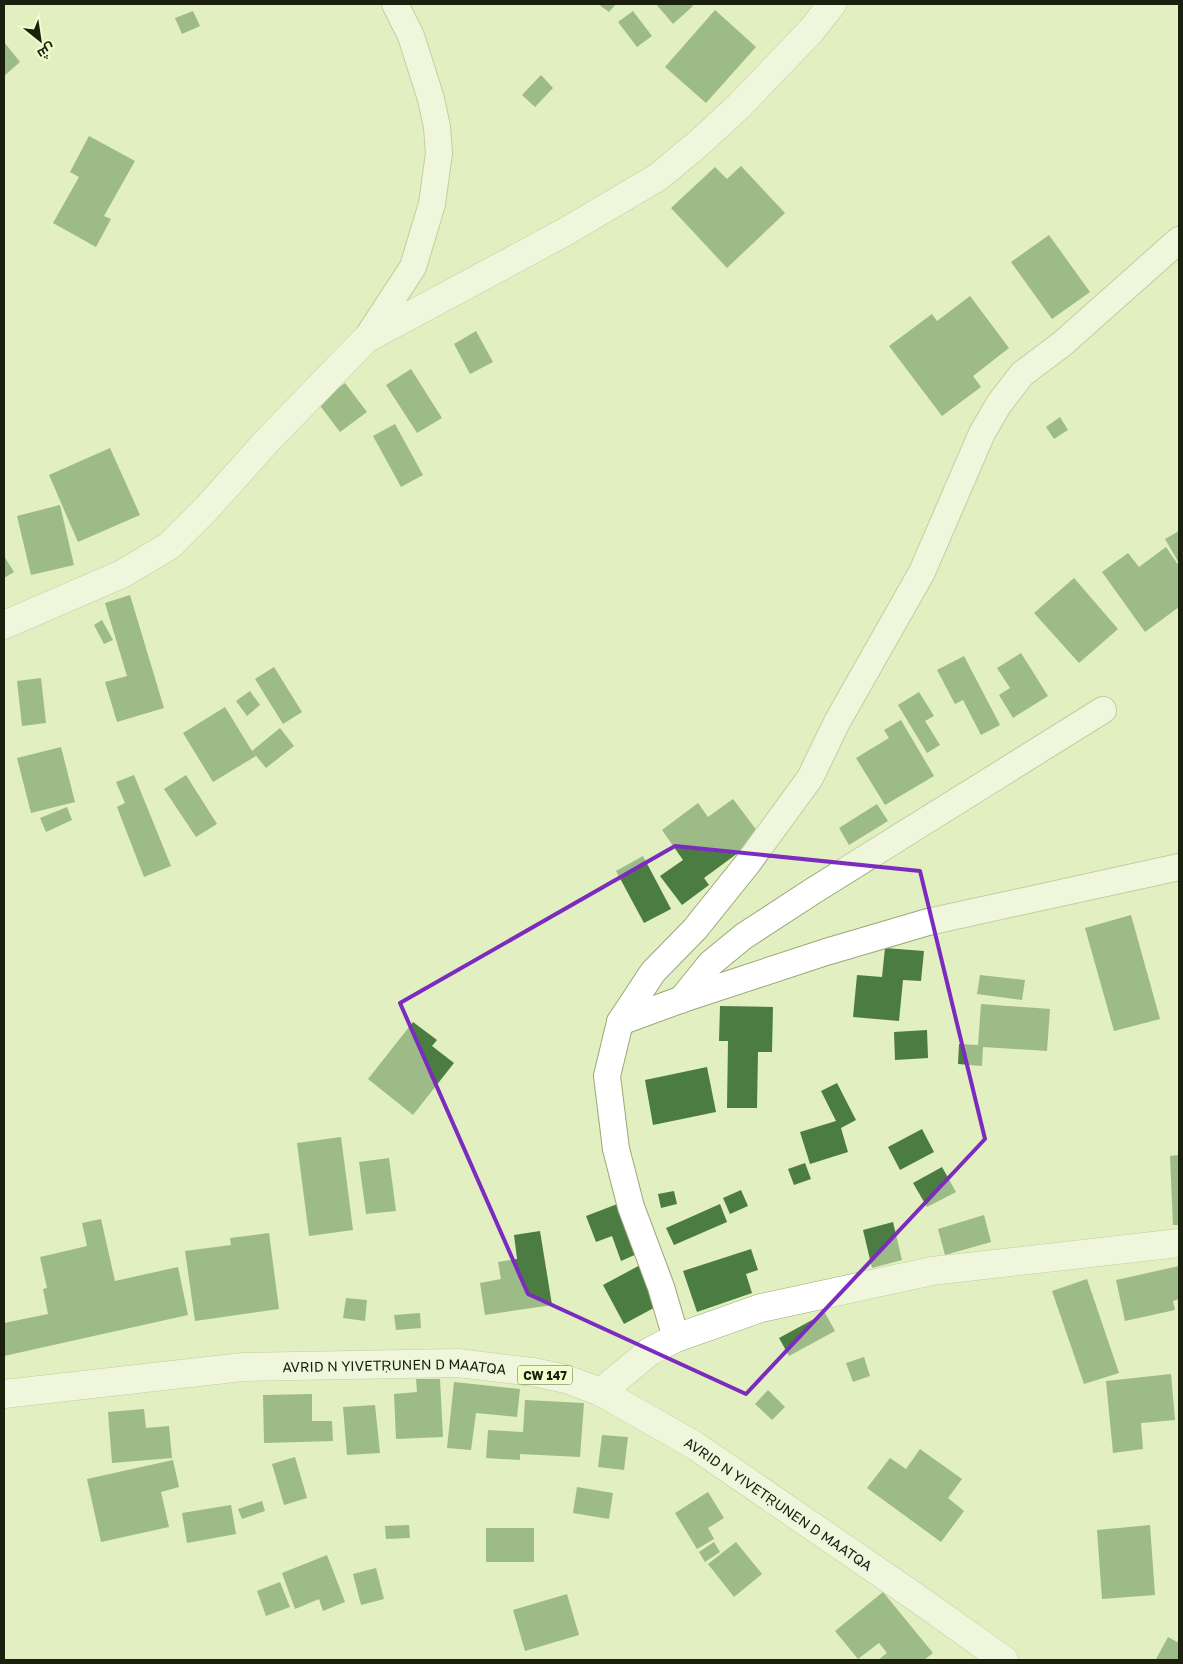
<svg xmlns="http://www.w3.org/2000/svg" width="1183" height="1664" viewBox="0 0 1183 1664" font-family="'Golos Text',Cairo,sans-serif">
	<rect width="100%" height="100%" fill="#e2efc0"/>
	<g fill="#4b7c42">
		<polygon points="598,4 616,4 609,12"/>
		<polygon points="656,4 691,4 693,6 673,24"/>
		<polygon points="715,10 756,47 706,103 665,67"/>
		<polygon points="193,11 200,26 182,34 175,18"/>
		<polygon points="633,11 652,36 637,47 618,22"/>
		<polygon points="4,42 20,62 4,76"/>
		<polygon points="541,75 553,88 535,107 522,95"/>
		<polygon points="89,136 135,161 104,216 111,219 96,247 53,223 79,177 70,172"/>
		<polygon points="741,166 785,213 727,268 671,208 715,167 727,179"/>
		<polygon points="1049,235 1090,292 1052,319 1011,262"/>
		<polygon points="970,296 1009,348 973,376 981,387 942,416 889,346 932,314 937,321"/>
		<polygon points="476,331 493,362 470,374 454,344"/>
		<polygon points="411,369 442,418 417,433 386,385"/>
		<polygon points="345,383 367,412 340,432 318,403"/>
		<polygon points="1060,417 1068,430 1054,439 1046,427"/>
		<polygon points="395,424 423,475 401,487 373,436"/>
		<polygon points="110,448 140,515 78,542 49,475"/>
		<polygon points="60,505 74,565 31,575 17,516"/>
		<polygon points="1179,531 1179,563 1165,539"/>
		<polygon points="1166,547 1179,566 1179,607 1145,632 1102,572 1128,553 1139,567"/>
		<polygon points="4,556 14,572 4,578"/>
		<polygon points="1074,578 1118,629 1079,663 1034,613"/>
		<polygon points="130,595 164,708 117,722 105,682 127,676 105,603"/>
		<polygon points="102,620 113,640 104,644 94,625"/>
		<polygon points="1021,653 1048,696 1013,718 999,695 1010,688 997,668"/>
		<polygon points="964,656 1000,725 981,735 963,700 955,704 937,670"/>
		<polygon points="274,667 302,712 283,724 255,679"/>
		<polygon points="41,678 46,723 22,726 17,681"/>
		<polygon points="250,691 260,705 247,716 236,701"/>
		<polygon points="919,692 934,716 925,721 940,745 927,753 898,705"/>
		<polygon points="225,707 252,751 280,728 294,746 266,768 253,752 256,756 213,782 183,733"/>
		<polygon points="901,720 934,776 885,805 856,758 889,738 884,730"/>
		<polygon points="61,747 75,802 31,813 17,758"/>
		<polygon points="134,775 171,866 144,877 117,807 125,803 116,782"/>
		<polygon points="186,775 217,824 196,837 164,789"/>
		<polygon points="733,799 761,836 704,878 709,885 682,905 660,876 683,860 662,830 698,803 708,817"/>
		<polygon points="877,804 888,821 849,845 839,828"/>
		<polygon points="67,807 72,820 46,832 40,818"/>
		<polygon points="643,856 671,909 644,923 616,871"/>
		<polygon points="1131,915 1160,1019 1114,1031 1085,928"/>
		<polygon points="885,948 924,951 921,981 903,980 899,1021 853,1017 857,975 882,977"/>
		<polygon points="980,975 1025,980 1022,1000 977,994"/>
		<polygon points="981,1004 1050,1009 1047,1051 983,1047 982,1066 958,1064 959,1044 978,1045"/>
		<polygon points="720,1006 773,1007 772,1052 758,1052 757,1108 727,1108 728,1041 719,1041"/>
		<polygon points="413,1022 437,1040 432,1046 454,1063 413,1115 368,1079"/>
		<polygon points="927,1030 928,1058 895,1060 894,1032"/>
		<polygon points="707,1067 716,1112 653,1125 645,1080"/>
		<polygon points="837,1083 856,1120 841,1128 848,1152 810,1164 800,1132 836,1121 821,1091"/>
		<polygon points="922,1129 934,1152 900,1170 888,1147"/>
		<polygon points="341,1137 353,1230 309,1236 297,1143"/>
		<polygon points="1179,1155 1179,1225 1173,1225 1170,1156"/>
		<polygon points="389,1158 396,1211 366,1214 359,1162"/>
		<polygon points="805,1163 811,1179 794,1185 788,1169"/>
		<polygon points="942,1167 956,1192 927,1207 913,1183"/>
		<polygon points="741,1190 748,1206 730,1214 723,1198"/>
		<polygon points="674,1191 677,1204 661,1208 658,1194"/>
		<polygon points="620,1203 639,1253 621,1261 612,1236 596,1242 586,1216"/>
		<polygon points="720,1204 727,1222 674,1245 666,1228"/>
		<polygon points="984,1215 991,1242 945,1255 938,1229"/>
		<polygon points="101,1219 115,1281 178,1267 188,1315 4,1356 4,1323 48,1314 43,1289 47,1288 40,1257 87,1246 82,1223"/>
		<polygon points="893,1222 902,1260 872,1268 863,1230"/>
		<polygon points="540,1231 552,1305 485,1315 480,1283 501,1279 498,1262 517,1259 514,1235"/>
		<polygon points="269,1233 279,1309 195,1321 185,1251 231,1245 230,1238"/>
		<polygon points="751,1249 758,1270 746,1274 752,1293 697,1312 683,1271"/>
		<polygon points="642,1264 663,1303 624,1324 603,1285"/>
		<polygon points="1179,1266 1179,1299 1173,1301 1175,1310 1125,1321 1116,1280"/>
		<polygon points="1087,1279 1119,1373 1084,1384 1052,1291"/>
		<polygon points="346,1298 367,1300 365,1321 343,1318"/>
		<polygon points="420,1313 421,1328 396,1330 394,1315"/>
		<polygon points="825,1313 835,1331 789,1356 779,1338"/>
		<polygon points="864,1357 870,1376 853,1382 846,1363"/>
		<polygon points="1171,1374 1175,1420 1141,1423 1143,1449 1113,1453 1106,1381"/>
		<polygon points="416,1379 440,1379 443,1437 396,1439 394,1394 417,1392"/>
		<polygon points="454,1382 520,1389 517,1417 476,1413 471,1450 447,1448"/>
		<polygon points="768,1390 785,1407 772,1420 755,1404"/>
		<polygon points="312,1394 312,1421 332,1421 333,1441 264,1443 263,1395"/>
		<polygon points="525,1400 584,1403 580,1457 520,1454 520,1460 486,1458 488,1430 523,1432"/>
		<polygon points="375,1405 380,1453 347,1455 343,1407"/>
		<polygon points="144,1409 146,1428 169,1426 172,1458 112,1463 108,1412"/>
		<polygon points="602,1435 628,1437 624,1470 598,1467"/>
		<polygon points="920,1449 962,1479 948,1498 964,1511 941,1542 867,1488 890,1458 906,1469"/>
		<polygon points="295,1457 307,1498 284,1505 272,1464"/>
		<polygon points="173,1460 179,1487 161,1492 169,1527 101,1542 87,1479"/>
		<polygon points="577,1487 613,1493 609,1519 573,1513"/>
		<polygon points="708,1492 724,1518 708,1528 714,1539 697,1549 675,1513"/>
		<polygon points="262,1501 265,1511 242,1519 238,1509"/>
		<polygon points="231,1505 236,1534 187,1543 182,1513"/>
		<polygon points="409,1525 410,1538 386,1539 385,1526"/>
		<polygon points="1150,1525 1155,1595 1102,1599 1097,1530"/>
		<rect x="486" y="1528" width="48" height="34"/>
		<polygon points="714,1542 720,1552 705,1562 699,1552"/>
		<polygon points="736,1542 762,1574 734,1597 708,1564"/>
		<polygon points="327,1555 345,1602 323,1611 319,1599 295,1609 282,1573"/>
		<polygon points="376,1568 384,1599 361,1605 353,1574"/>
		<polygon points="280,1582 290,1607 266,1616 257,1591"/>
		<polygon points="883,1592 933,1653 924,1660 878,1660 887,1653 879,1643 858,1659 835,1631"/>
		<polygon points="567,1594 579,1635 525,1651 513,1610"/>
		<polygon points="1168,1637 1179,1643 1179,1660 1156,1659"/>
	</g>
	<g fill="none" stroke-linecap="round" stroke-linejoin="round">
		<g stroke="#9aa77a" stroke-width="28">
			<g id="street">
				<polyline points="366,339 413,267 432,204 439,153 437,127 431,99 411,36 395,4"/>
				<polyline points="681,1000 711,963 744,936 813,891 1103,710"/>
				<polyline points="620,1022 680,1000 826,952 928,922 1179,867"/>
				<polyline points="676,1338 661,1287 631,1207 616,1149 607,1076 620,1022 653,972 695,929 748,863 810,778 837,722 922,572 982,433 999,404 1022,374 1062,344 1179,240"/>
			</g>
		</g>
		<g stroke="#9aa77a" stroke-width="29">
			<g id="secondary">
				<polyline points="4,625 122,574 169,546 207,508 267,441 366,339 565,232 658,177 699,143 739,106 811,31 832,4"/>
				<polyline points="601,1392 649,1352 676,1338 761,1308 932,1271 1179,1243"/>
			</g>
		</g>
		<g stroke="#9aa77a" stroke-width="29">
			<g id="primary">
				<path id="s1" d="M4,1394l239,-27 215,-4 75,9 33,7 35,13 93,53 230,158 80,57"/>
			</g>
		</g>
		<use href="#street" stroke="#fff" stroke-width="26"/>
		<use href="#secondary" stroke="#fff" stroke-width="28"/>
		<use href="#primary" stroke="#fff" stroke-width="28"/>
	</g>
	<path d="M0 0H1183V1664H0ZM675,846l245,25 65,268 -239,255 -218,-100 -128,-291z" fill="#e2efc0" fill-opacity=".55" fill-rule="evenodd"/>
	<path fill="none" stroke="#7b2cbf" stroke-width="4" stroke-linejoin="round" d="M675,846l245,25 65,268 -239,255 -218,-100 -128,-291z"/>
	<g text-anchor="middle" dominant-baseline="central" stroke-width="5" stroke-linejoin="round" paint-order="stroke">
		<rect fill="#effdcd" stroke="#5b6247" stroke-width="1" x="517.5" y="1365.5" width="55" height="19" rx="4"/>
		<g font-size="12" font-weight="bold" fill="#1b1f0e">
			<text x="545" y="1375">CW 147</text>
		</g>
		<g font-size="14" fill="#1b1f0e" stroke="#effdcd">
			<text stroke="none"><textPath href="#s1" startOffset="392">AVRID N YIVETṚUNEN D MAATQA</textPath></text>
			<text stroke="none"><textPath href="#s1" startOffset="812">AVRID N YIVETṚUNEN D MAATQA</textPath></text>
		</g>
	</g>
	<rect width="1183" height="1664" fill="none" stroke="#1b1f0e" stroke-width="10"/>
	<g transform="translate(40 40) rotate(150)" stroke="#effdcd" stroke-width="4" paint-order="stroke">
	<path d="M0-4L9 19L0 12L-9 19Z" fill="#1b1f0e"/>
	<text y="-8" font-size="14" font-weight="bold" text-anchor="middle" fill="#1b1f0e">ش</text>
	</g>
</svg>
